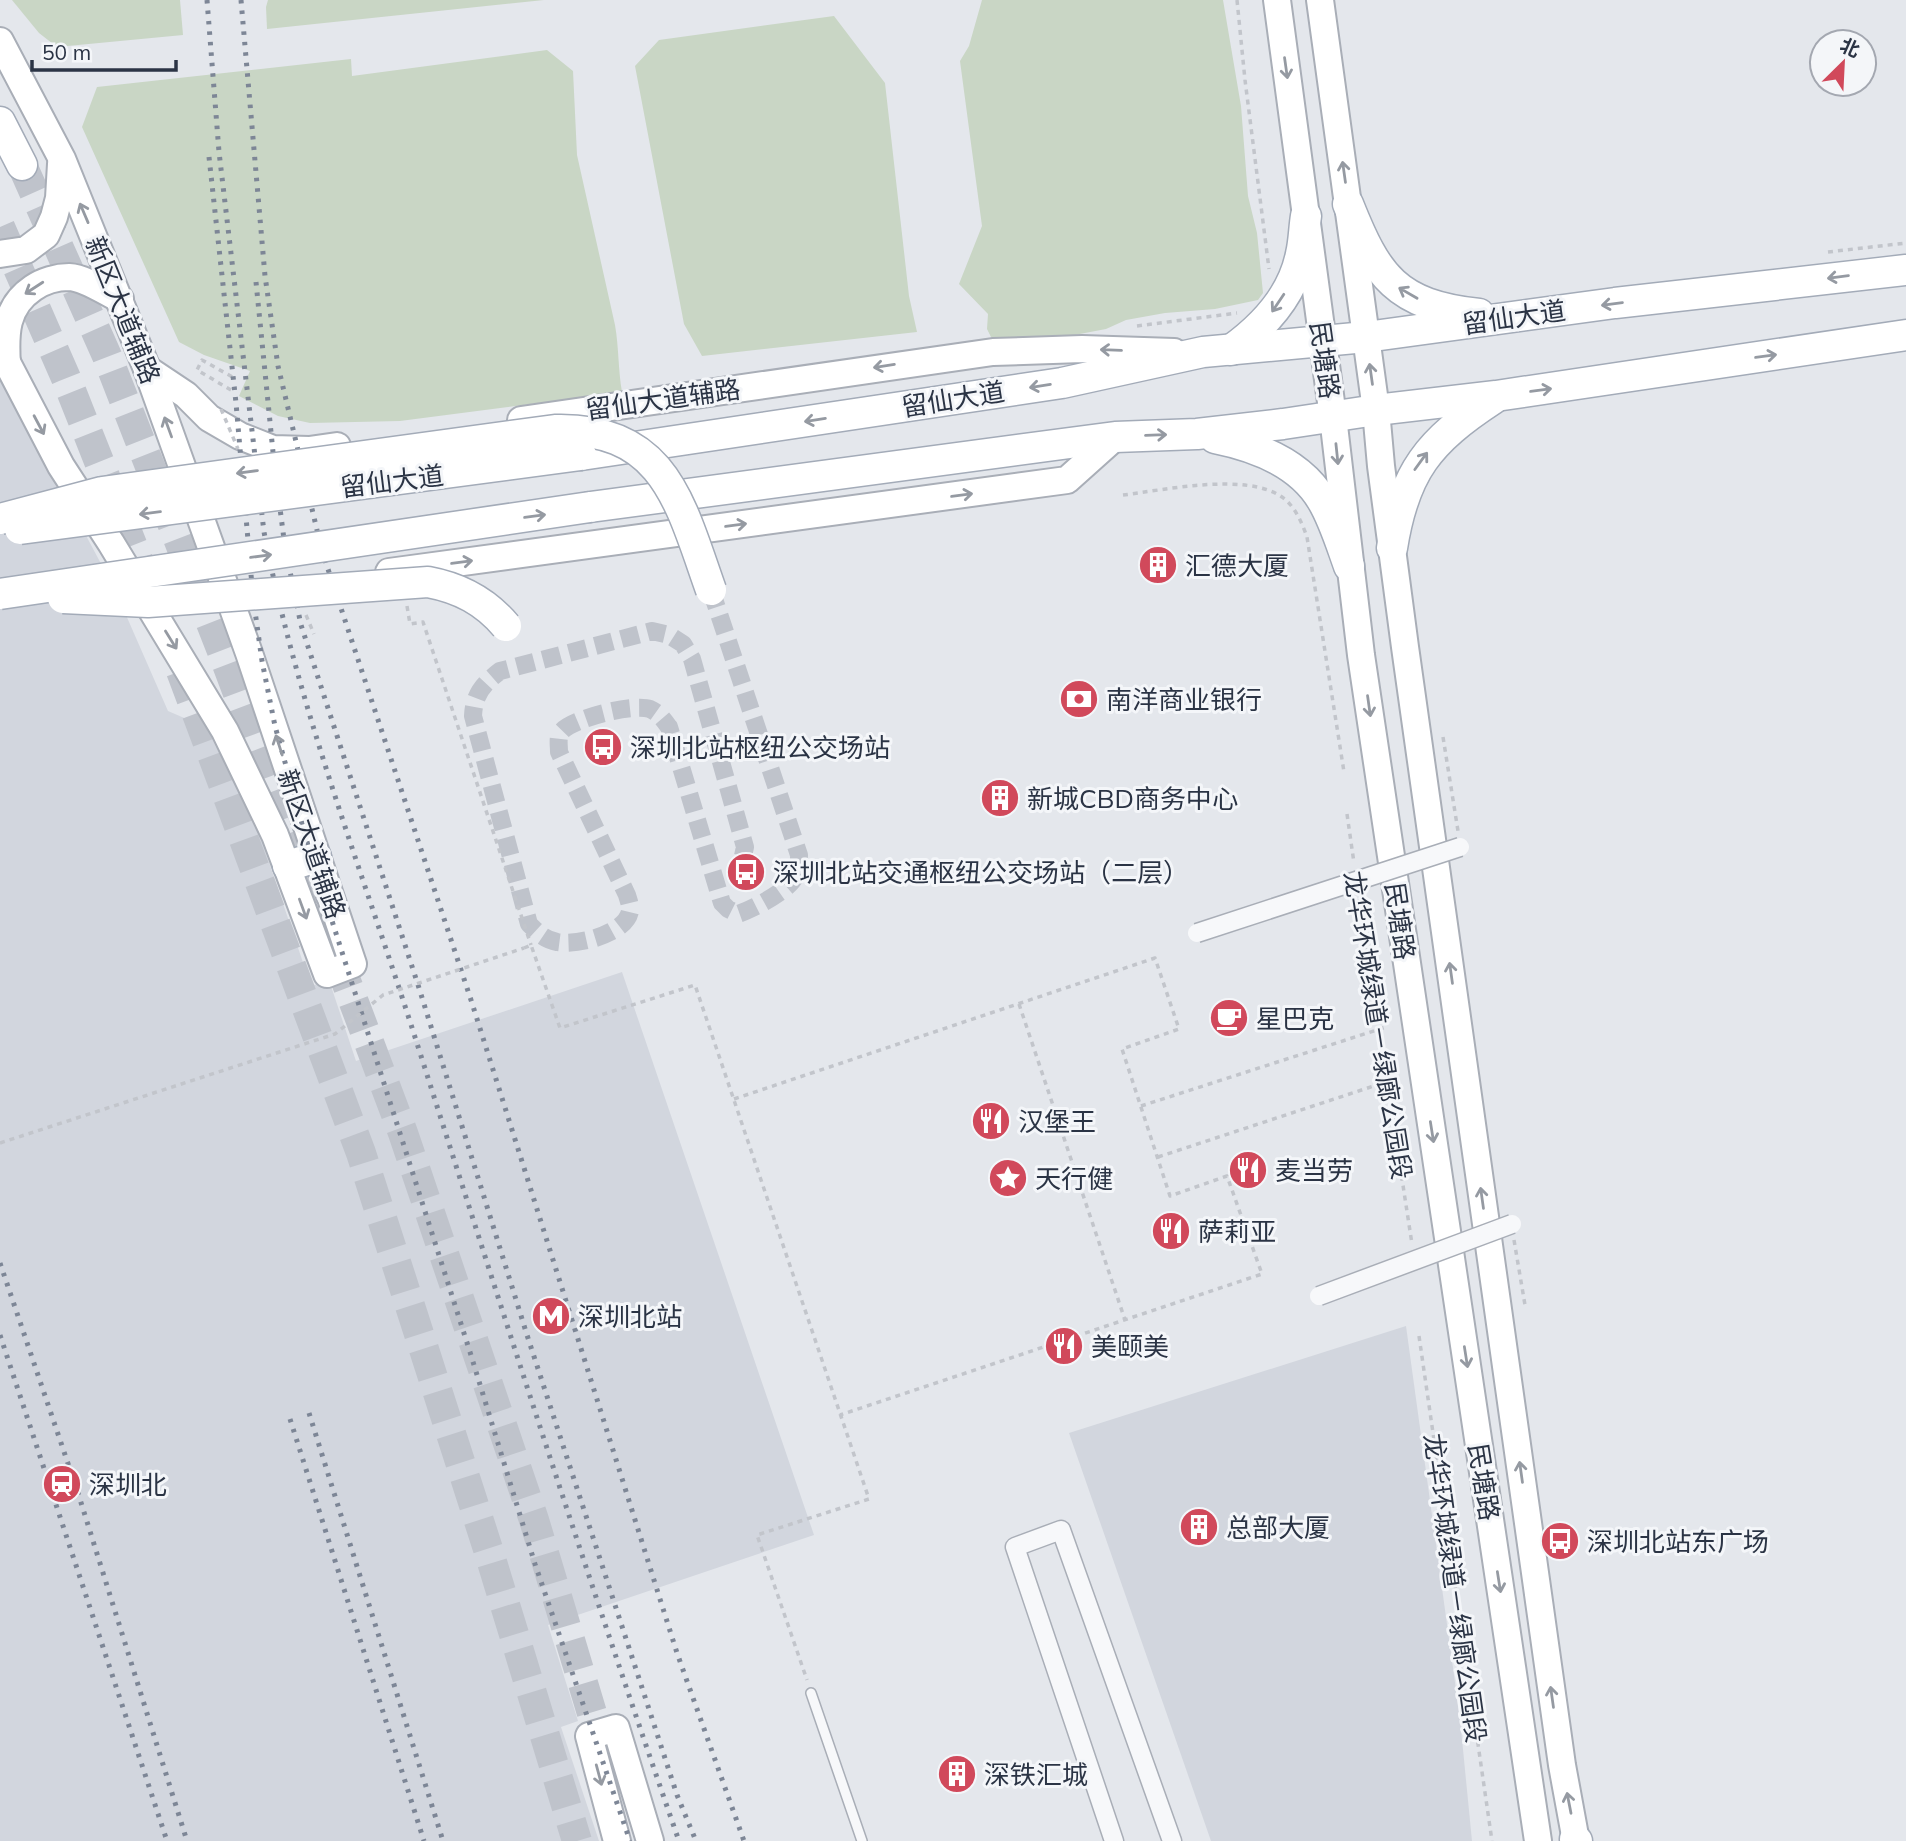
<svg xmlns="http://www.w3.org/2000/svg" width="1906" height="1841" viewBox="0 0 1906 1841" font-family="Mulish,'Noto Sans SC',sans-serif">
	<rect width="100%" height="100%" fill="#e4e7ec"/>
	<g fill="#d2d6de">
		<polygon points="0,374 115,590 168,711 226,736 311,986 329,980 356,1061 622,972 814,1535 548,1625 578,1721 561,1727 599,1841 0,1841"/>
		<polygon points="1406,1326 1460,1719 1472,1841 1211,1841 1069,1433"/>
	</g>
	<g fill="#c9d6c5">
		<polygon points="12,0 180,0 183,35 57,47 39,33"/>
		<polygon points="268,0 544,0 267,29 266,7"/>
		<polygon points="982,0 1223,0 1241,106 1248,196 1257,233 1263,293 1258,300 1215,309 1165,313 1126,320 1106,329 1048,340 993,341 987,329 988,314 959,284 982,226 960,61 969,46"/>
		<polygon points="834,16 885,83 909,296 917,332 702,356 684,324 635,66 659,40"/>
		<path d="M547,50l26,21 4,84 38,170c4,23 3,44 7,67l-222,29 -90,2 -32,-7 -39,-20 11,-25 -46,-16 -25,-13 -97,-215 15,-40 254,-28 1,17z"/>
	</g>
	<g fill="none" stroke-linecap="round" stroke-linejoin="round">
		<path stroke="#bfc3cb" stroke-width="18" stroke-dasharray="18 9" stroke-linecap="butt" d="M711,590l88,265c0,8 0,15 -4,22 -7,14 -42,32 -57,37l-10,-5 -6,-6 -53,-176c-6,-8 -10,-14 -19,-18 -16,-6 -76,9 -88,22 -5,6 -3,13 -3,21l68,143c1,4 4,11 3,16 -4,23 -53,35 -73,31 -12,-2 -19,-9 -28,-18l-56,-208c1,-22 10,-32 27,-45l152,-40 17,4 14,9 9,15 53,188 -2,9"/>
		<g stroke="#bfc3cb" stroke-width="30" stroke-dasharray="30 15" stroke-linecap="butt">
			<polyline points="22,165 107,356 227,664 403,1133 534,1520 606,1760"/>
			<polyline points="0,227 66,378 152,595"/>
			<polyline points="181,671 361,1153 488,1549 577,1841"/>
		</g>
		<g stroke="#a9aeb7" stroke-width="12">
			<polyline id="lane" points="811,1693 862,1841"/>
		</g>
		<g stroke="#a9aeb7" stroke-width="21">
			<polyline id="street" points="1114,1841 1015,1547 1061,1530 1172,1841"/>
		</g>
		<g stroke="#a9aeb7" stroke-width="30">
			<g id="secondary">
				<polyline points="1277,0 1333,417 1361,655 1538,1841"/>
				<polyline points="1320,0 1376,410 1381,466 1405,647 1562,1765 1576,1841"/>
				<polyline points="0,41 62,159 147,369 249,653 353,964 327,974 275,835 225,731 111,543 61,466 0,349"/>
				<polyline points="0,254 26,250 46,235 54,217 59,198 61,164"/>
				<path d="M7,365c-2,-31 -2,-58 26,-77 10,-7 24,-11 36,-11 17,1 36,15 51,22"/>
				<polyline points="147,369 186,395 209,418 240,436 273,449 309,450 337,446"/>
				<polyline points="521,420 993,352 1082,349 1174,352"/>
				<polyline points="389,572 1067,480 1115,437"/>
				<polyline points="617,1841 589,1736 616,1728 650,1841"/>
			</g>
		</g>
		<g stroke="#a3abb8" stroke-width="33">
			<g id="primary">
				<polyline points="0,122 22,165"/>
				<path d="M1348,204c29,73 48,101 131,110"/>
				<path d="M1231,350c32,-23 62,-55 70,-96 3,-12 3,-26 5,-38"/>
				<path d="M1215,438c40,8 85,25 107,62 12,20 19,44 27,66"/>
				<polyline points="581,455 1062,383 1203,352 1366,337 1615,303 1906,270"/>
				<polyline points="590,507 1115,437 1197,434 1283,424 1376,410 1496,396 1906,335"/>
				<path d="M1392,548c12,-77 37,-107 101,-149"/>
				<polyline points="288,866 316,857"/>
				<polyline points="1575,1839 1577,1841"/>
			</g>
		</g>
		<g stroke="#c2c5cb" stroke-width="3.5" stroke-dasharray="5 5" stroke-linecap="butt">
			<polyline points="1237,0 1245,80 1269,269"/>
			<polyline points="1828,252 1906,243"/>
			<polyline points="1137,326 1237,313"/>
			<polyline points="231,390 197,370 202,360 236,379"/>
			<path d="M1123,495c42,-5 123,-23 159,2 13,9 20,26 25,40l37,235"/>
			<polyline points="407,606 410,624 423,622 531,945"/>
			<polyline points="1443,737 1458,831"/>
			<polyline points="1347,814 1354,863"/>
			<polyline points="1359,899 1412,1244"/>
			<polyline points="524,948 531,945 560,1028 695,985 869,1499 757,1535 807,1680"/>
			<polyline points="1019,1004 1125,1320"/>
			<polyline points="734,1099 1155,958 1179,1029 1122,1049 1170,1196 1227,1176 1262,1274 840,1415"/>
			<polyline points="1141,1106 1386,1027"/>
			<polyline points="1158,1157 1395,1079"/>
			<polyline points="1514,1240 1525,1305"/>
			<polyline points="1419,1336 1492,1841"/>
		</g>
		<use href="#lane" stroke="#f7f8fa" stroke-width="9"/>
		<use href="#street" stroke="#f7f8fa" stroke-width="18"/>
		<use href="#secondary" stroke="#fff" stroke-width="26"/>
		<use href="#primary" stroke="#fff" stroke-width="30"/>
		<g stroke="#7d8696" stroke-width="5" stroke-dasharray="3.5 7" stroke-linecap="butt">
			<path d="M207,0l12,152 45,380c33,172 97,336 150,502 86,270 172,540 265,807"/>
			<polyline points="241,0 265,276 278,366 322,551 472,1003 677,1653 744,1841"/>
			<polyline points="209,157 236,403 253,597 262,661 275,726 309,849 470,1352 535,1564 630,1841"/>
			<polyline points="256,282 274,462 285,547 301,625 419,988 527,1335 677,1795 696,1841"/>
			<polyline points="0,1263 78,1493 187,1841"/>
			<polyline points="0,1335 167,1841"/>
			<polyline points="309,1413 443,1841"/>
			<polyline points="290,1419 424,1841"/>
		</g>
		<g stroke="#a9aeb7" stroke-width="21" stroke-linecap="butt">
			<g id="street-bridge">
				<polyline points="1197,933 1460,847"/>
				<polyline points="1319,1296 1512,1224"/>
			</g>
		</g>
		<g stroke="#a3abb8" stroke-width="33" stroke-linecap="butt">
			<g id="primary-bridge">
				<path d="M0,519l102,-27 453,-62c110,-3 125,73 156,160"/>
				<polyline points="20,529 581,455"/>
				<polyline points="0,594 590,507"/>
				<path d="M63,598l85,4 280,-20c32,6 57,19 78,44"/>
			</g>
		</g>
		<g stroke="#c2c5cb" stroke-width="3.5" stroke-dasharray="5 5" stroke-linecap="butt">
			<polyline points="221,409 238,449"/>
			<polyline points="306,615 314,634"/>
			<polyline points="0,1143 335,1034 383,995 524,948"/>
		</g>
		<use href="#street-bridge" stroke="#f7f8fa" stroke-width="18"/>
		<use href="#primary-bridge" stroke="#fff" stroke-width="30"/>
	</g>
	<defs><path id="oneway-shaft" d="M-6 0H5M1.5-3L5.5 0L1.5 3" fill="none" stroke-width="1.6" stroke-linecap="round" stroke-linejoin="round" transform="scale(1.75)"/></defs>
	<g stroke="#959aa2">
		<use href="#oneway-shaft" transform="translate(1286 68) rotate(82)"/>
		<use href="#oneway-shaft" transform="translate(1344 172) rotate(-98)"/>
		<use href="#oneway-shaft" transform="translate(84 213) rotate(-113)"/>
		<use href="#oneway-shaft" transform="translate(1838 277) rotate(173)"/>
		<use href="#oneway-shaft" transform="translate(34 288) rotate(147)"/>
		<use href="#oneway-shaft" transform="translate(1408 293) rotate(-150)"/>
		<use href="#oneway-shaft" transform="translate(1278 303) rotate(124)"/>
		<use href="#oneway-shaft" transform="translate(1612 304) rotate(173)"/>
		<use href="#oneway-shaft" transform="translate(1111 350) rotate(-178)"/>
		<use href="#oneway-shaft" transform="translate(1766 356) rotate(-8)"/>
		<use href="#oneway-shaft" transform="translate(884 366) rotate(171)"/>
		<use href="#oneway-shaft" transform="translate(1371 374) rotate(-98)"/>
		<use href="#oneway-shaft" transform="translate(1040 386) rotate(171)"/>
		<use href="#oneway-shaft" transform="translate(1541 390) rotate(-8)"/>
		<use href="#oneway-shaft" transform="translate(815 420) rotate(171)"/>
		<use href="#oneway-shaft" transform="translate(39 425) rotate(62)"/>
		<use href="#oneway-shaft" transform="translate(168 427) rotate(-110)"/>
		<use href="#oneway-shaft" transform="translate(1156 435) rotate(-2)"/>
		<use href="#oneway-shaft" transform="translate(1337 454) rotate(84)"/>
		<use href="#oneway-shaft" transform="translate(1421 461) rotate(-54)"/>
		<use href="#oneway-shaft" transform="translate(247 472) rotate(172)"/>
		<use href="#oneway-shaft" transform="translate(962 495) rotate(-8)"/>
		<use href="#oneway-shaft" transform="translate(150 513) rotate(173)"/>
		<use href="#oneway-shaft" transform="translate(535 516) rotate(-8)"/>
		<use href="#oneway-shaft" transform="translate(736 525) rotate(-8)"/>
		<use href="#oneway-shaft" transform="translate(261 556) rotate(-8)"/>
		<use href="#oneway-shaft" transform="translate(462 562) rotate(-8)"/>
		<use href="#oneway-shaft" transform="translate(171 640) rotate(58)"/>
		<use href="#oneway-shaft" transform="translate(1369 706) rotate(82)"/>
		<use href="#oneway-shaft" transform="translate(279 745) rotate(-108)"/>
		<use href="#oneway-shaft" transform="translate(303 909) rotate(70)"/>
		<use href="#oneway-shaft" transform="translate(1451 973) rotate(-98)"/>
		<use href="#oneway-shaft" transform="translate(1432 1132) rotate(81)"/>
		<use href="#oneway-shaft" transform="translate(1482 1198) rotate(-98)"/>
		<use href="#oneway-shaft" transform="translate(1466 1357) rotate(81)"/>
		<use href="#oneway-shaft" transform="translate(1521 1472) rotate(-98)"/>
		<use href="#oneway-shaft" transform="translate(1499 1582) rotate(81)"/>
		<use href="#oneway-shaft" transform="translate(1552 1697) rotate(-98)"/>
		<use href="#oneway-shaft" transform="translate(599 1775) rotate(75)"/>
		<use href="#oneway-shaft" transform="translate(1569 1803) rotate(-101)"/>
	</g>
	<defs>
		<g id="building-disc" transform="scale(2.0125)"><circle r="9.5" fill="#d1495b" stroke="#f4f6f9"/><path d="M-4-6H4V6H1V3H-1V6H-4ZM-2.5-4.3h1.7v1.8h-1.7ZM.8-4.3h1.7v1.8H.8ZM-2.5-1h1.7V.8h-1.7ZM.8-1h1.7V.8H.8Z" fill="#fff"/></g>
		<g id="bank-disc" transform="scale(2.0125)"><circle r="9.5" fill="#d1495b" stroke="#f4f6f9"/><path d="M-6-4H6V4H-6ZM0-2.3a2.3 2.3 0 1 0 0 4.6a2.3 2.3 0 1 0 0-4.6Z" fill="#fff"/></g>
		<g id="bus-disc" transform="scale(2.0125)"><circle r="9.5" fill="#d1495b" stroke="#f4f6f9"/><path d="M-5-6H5V4H4V6H2V4H-2V6H-4V4H-5ZM-3.5-4V0h7V-4ZM-3.5 1.2v1.5H-2V1.2ZM2 1.2v1.5H3.5V1.2Z" fill="#fff"/></g>
		<g id="cafe-disc" transform="scale(2.0125)"><circle r="9.5" fill="#d1495b" stroke="#f4f6f9"/><path d="M-5.5-4.5H6V0H3Q3 3.5 0 3.5H-2.5Q-5.5 3.5-5.5 0ZM3-3.2v2h1.7v-2ZM-6 4.5H4V6H-6Z" fill="#fff"/></g>
		<g id="restaurant-disc" transform="scale(2.0125)"><circle r="9.5" fill="#d1495b" stroke="#f4f6f9"/><path d="M-5-6h1v4h1v-4h1v4h1v-4h1v5L-1.5 .5V6h-2V.5L-5-1ZM5-6V6H3V1.5H1.5Q1.5-4 5-6Z" fill="#fff"/></g>
		<g id="sight-disc" transform="scale(2.0125)"><circle r="9.5" fill="#d1495b" stroke="#f4f6f9"/><path d="M0-6L1.8-2.2L6-1.7L2.9 1.2L3.7 5.4L0 3.3L-3.7 5.4L-2.9 1.2L-6-1.7L-1.8-2.2Z" fill="#fff"/></g>
		<g id="metro-disc" transform="scale(2.0125)"><circle r="9.5" fill="#d1495b" stroke="#f4f6f9"/><path d="M-5.5 5V-5H-3L0 0L3-5H5.5V5H3V-.5L0 4L-3-.5V5Z" fill="#fff"/></g>
		<g id="station-disc" transform="scale(2.0125)"><circle r="9.5" fill="#d1495b" stroke="#f4f6f9"/><path d="M-3-6H3Q5-6 5-4V2Q5 4 3 4L4.5 6H3L1.5 4h-3L-3 6H-4.5L-3 4Q-5 4-5 2V-4Q-5-6-3-6ZM-3.5-4v3h7v-3ZM-3.5 1v1.5H-2V1ZM2 1v1.5H3.5V1Z" fill="#fff"/></g>
	</defs>
	<g fill-rule="evenodd">
		<use href="#building-disc" x="1158" y="565"/>
		<use href="#bank-disc" x="1079" y="699"/>
		<use href="#bus-disc" x="603" y="747"/>
		<use href="#building-disc" x="1000" y="798"/>
		<use href="#bus-disc" x="746" y="872"/>
		<use href="#cafe-disc" x="1229" y="1018"/>
		<use href="#restaurant-disc" x="991" y="1121"/>
		<use href="#restaurant-disc" x="1248" y="1170"/>
		<use href="#sight-disc" x="1008" y="1178"/>
		<use href="#restaurant-disc" x="1171" y="1231"/>
		<use href="#metro-disc" x="551" y="1316"/>
		<use href="#restaurant-disc" x="1064" y="1346"/>
		<use href="#station-disc" x="62" y="1484"/>
		<use href="#building-disc" x="1199" y="1527"/>
		<use href="#bus-disc" x="1560" y="1541"/>
		<use href="#building-disc" x="957" y="1774"/>
	</g>
	<g text-anchor="middle" dominant-baseline="central" stroke-width="6" stroke-linejoin="round" paint-order="stroke">
		<g font-size="26" fill="#2b3445" stroke="#f4f6f9">
			<text transform="translate(123 310) rotate(68)">新区大道辅路</text>
			<text transform="translate(1514 317) rotate(-8)">留仙大道</text>
			<text transform="translate(1325 360) rotate(82)">民塘路</text>
			<text transform="translate(663 399) rotate(-8)">留仙大道辅路</text>
			<text transform="translate(953 399) rotate(-9)">留仙大道</text>
			<text transform="translate(392 481) rotate(-7)">留仙大道</text>
			<text transform="translate(312 844) rotate(71)">新区大道辅路</text>
			<text transform="translate(1400 921) rotate(82)">民塘路</text>
			<text transform="translate(1378 1025) rotate(81)">龙华环城绿道－绿廊公园段</text>
			<text transform="translate(1484 1482) rotate(81)">民塘路</text>
			<text transform="translate(1455 1588) rotate(82)">龙华环城绿道－绿廊公园段</text>
		</g>
		<g font-size="26" fill="#2b3445" stroke="#f4f6f9" text-anchor="start">
			<text x="1185" y="565">汇德大厦</text>
			<text x="1106" y="699">南洋商业银行</text>
			<text x="630" y="747">深圳北站枢纽公交场站</text>
			<text x="1027" y="798">新城CBD商务中心</text>
			<text x="773" y="872">深圳北站交通枢纽公交场站（二层）</text>
			<text x="1256" y="1018">星巴克</text>
			<text x="1018" y="1121">汉堡王</text>
			<text x="1275" y="1170">麦当劳</text>
			<text x="1035" y="1178">天行健</text>
			<text x="1198" y="1231">萨莉亚</text>
			<text x="578" y="1316">深圳北站</text>
			<text x="1091" y="1346">美颐美</text>
			<text x="89" y="1484">深圳北</text>
			<text x="1226" y="1527">总部大厦</text>
			<text x="1587" y="1541">深圳北站东广场</text>
			<text x="984" y="1774">深铁汇城</text>
		</g>
	</g>
	<g transform="translate(1843 63) rotate(24)"><circle r="33" fill="#f4f6f9" stroke="#a4a8b1" stroke-width="2"/>
	<path d="M0-5L12 26L0 18L-12 26Z" fill="#d1495b"/>
	<text y="-10" font-size="19" font-weight="bold" text-anchor="middle" fill="#2b3445">北</text>
	</g>
	<path d="M32 60v10h144v-10" fill="none" stroke="#2b3445" stroke-width="3.5"/>
	<text x="42" y="60" font-size="21" fill="#2b3445" stroke="#f4f6f9" stroke-width="5" paint-order="stroke">50 m</text>
</svg>
